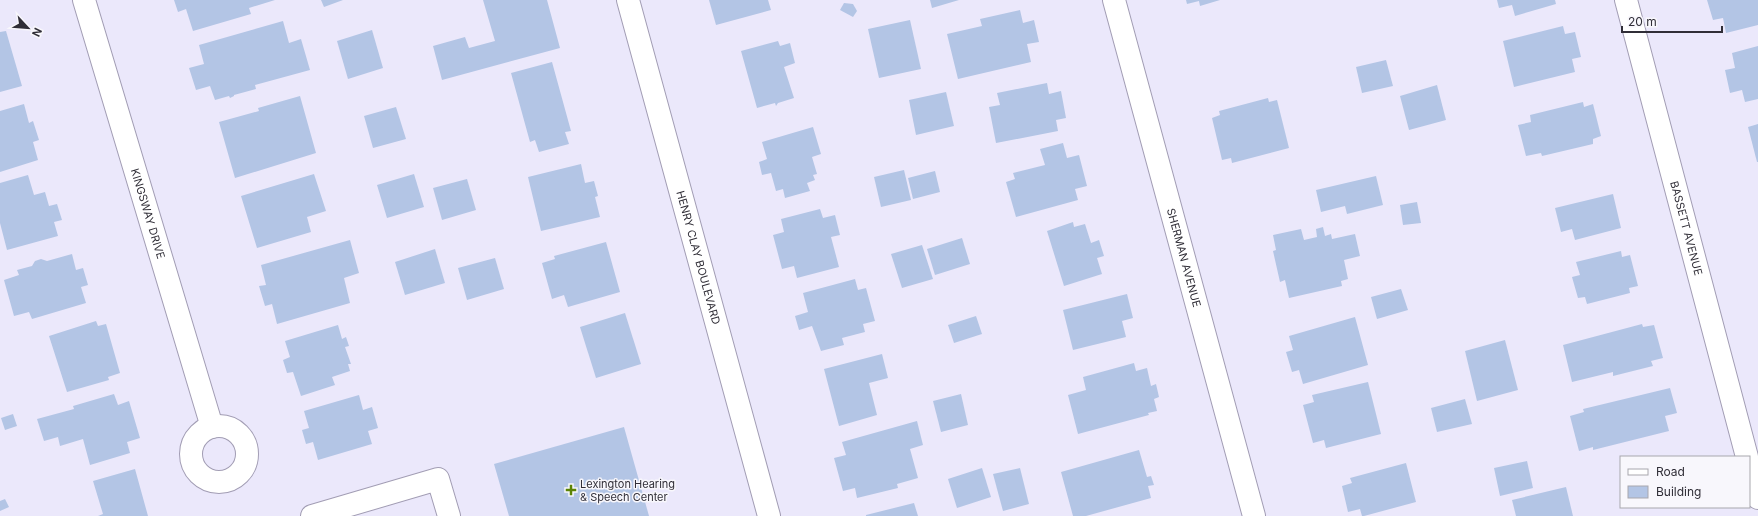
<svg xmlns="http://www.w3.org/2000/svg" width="1758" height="516" viewBox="0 0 1758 516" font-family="Inter,sans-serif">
	<rect width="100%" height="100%" fill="#ebe8fb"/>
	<g fill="#b3c5e5">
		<polygon points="174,0 275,0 249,8 251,14 193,31 186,9 178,12"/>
		<polygon points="321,0 343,0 324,7"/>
		<polygon points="483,0 547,0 560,48 442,80 433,46 465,37 469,48 495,41"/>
		<polygon points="709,0 768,0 771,10 716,25"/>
		<polygon points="930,0 959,0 932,8"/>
		<polygon points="1186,0 1220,0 1200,6 1199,1 1187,4"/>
		<polygon points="1497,0 1555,0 1556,4 1515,16 1512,5 1499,8"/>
		<polygon points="1707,0 1758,0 1758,25 1726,33 1723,18 1713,20"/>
		<polygon points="844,3 853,4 857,11 853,17 840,10"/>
		<polygon points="1020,10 1023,23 1034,20 1039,42 1027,44 1031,62 958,79 947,34 982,26 980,19"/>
		<polygon points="910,20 921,69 879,78 868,29"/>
		<polygon points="283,21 289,43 301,39 310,70 255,85 256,89 234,95 234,96 230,98 229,96 215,100 210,86 196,90 189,68 204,64 199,45"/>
		<polygon points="1563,26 1565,34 1575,32 1581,57 1572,59 1575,72 1514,87 1503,41"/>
		<polygon points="372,30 383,68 348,79 337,41"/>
		<polygon points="6,31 22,86 0,92 0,32"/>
		<polygon points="778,41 780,46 790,43 795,63 784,67 794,98 778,103 776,106 775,103 757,108 741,51"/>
		<polygon points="1758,46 1758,99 1745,102 1742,90 1730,93 1725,70 1735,68 1732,53"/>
		<polygon points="1386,60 1393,86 1362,93 1356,67"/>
		<polygon points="552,62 571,131 565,132 569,144 539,152 535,140 530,142 511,73"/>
		<polygon points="1047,83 1049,94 1061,91 1066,118 1056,120 1058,131 996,143 989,107 1000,105 997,93"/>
		<polygon points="1437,85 1446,120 1409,130 1400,96"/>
		<polygon points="946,92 954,126 916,135 909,100"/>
		<polygon points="300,96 316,153 235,178 219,122 259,111 258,108"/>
		<polygon points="1268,98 1269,102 1277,100 1289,148 1232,163 1231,158 1222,160 1212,118 1220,115 1219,111"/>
		<polygon points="1583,102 1584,107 1593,104 1601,136 1593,139 1593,144 1542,156 1541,153 1526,156 1518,125 1531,122 1530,115"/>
		<polygon points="24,104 29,123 33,121 39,140 33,142 38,160 0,172 0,111"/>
		<polygon points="396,107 406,139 373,148 364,116"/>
		<polygon points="1758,124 1758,162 1757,162 1748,127"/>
		<polygon points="813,127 821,154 812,157 817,174 813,175 815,180 807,183 810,191 785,198 783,189 776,191 771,173 762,175 759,162 767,159 762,142"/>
		<polygon points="1063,143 1067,158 1079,155 1087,186 1075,189 1078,200 1016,217 1006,182 1015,179 1013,173 1045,165 1040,149"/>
		<polygon points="581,164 585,183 594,181 598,196 595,197 600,217 541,231 528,177"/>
		<polygon points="904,170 911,200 881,207 874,177"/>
		<polygon points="935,171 940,192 913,199 908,178"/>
		<polygon points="314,174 326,211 307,217 311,232 257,248 241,196"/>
		<polygon points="414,174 424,207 387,218 377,185"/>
		<polygon points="28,175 34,195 45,192 49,206 57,204 62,220 54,222 58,236 7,250 0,223 0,183"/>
		<polygon points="1376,176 1383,205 1347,214 1345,206 1321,212 1316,190"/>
		<polygon points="467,179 476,210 442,220 433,188"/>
		<polygon points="1613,194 1621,228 1575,240 1572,229 1561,232 1555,208"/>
		<polygon points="1417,202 1421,223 1403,225 1400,205"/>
		<polygon points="820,209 823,218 835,215 840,235 831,237 839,267 797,278 794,266 782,269 773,235 784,232 781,219"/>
		<polygon points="1073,222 1074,227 1085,224 1091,243 1099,240 1104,256 1097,258 1102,274 1064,286 1047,231"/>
		<polygon points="1323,227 1325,236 1331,234 1332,239 1355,234 1360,256 1344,260 1348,279 1341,281 1342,286 1289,298 1285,280 1280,282 1273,251 1276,250 1273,235 1301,229 1304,240 1317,237 1316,229"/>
		<polygon points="962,238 970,264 935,275 927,249"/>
		<polygon points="350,240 359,273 344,278 350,303 277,324 272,304 265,306 259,286 266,285 261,265"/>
		<polygon points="606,242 620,292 568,307 564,295 552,299 542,263 555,259 554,256"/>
		<polygon points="922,245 933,279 902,288 891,254"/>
		<polygon points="435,249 445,283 405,295 395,262"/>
		<polygon points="1621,251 1622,257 1630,255 1638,286 1629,288 1630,293 1587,304 1585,297 1578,298 1572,277 1580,275 1576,262"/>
		<polygon points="72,254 76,270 83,268 88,285 81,287 86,303 32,319 29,312 14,316 4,280 19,275 17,270 32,266 35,261 41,259 47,261"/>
		<polygon points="495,258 504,289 467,300 458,268"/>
		<polygon points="855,279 858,290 866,288 875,321 863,324 865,332 842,338 844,345 821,351 812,326 799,330 795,316 808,312 803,293"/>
		<polygon points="1401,289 1408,310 1377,319 1371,297"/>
		<polygon points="1127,294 1133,318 1122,321 1126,337 1073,350 1063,310"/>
		<polygon points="625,313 641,364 596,378 580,327"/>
		<polygon points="976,316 982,334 954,343 948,325"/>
		<polygon points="1355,317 1368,365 1303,384 1299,370 1292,372 1286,352 1293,350 1289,336"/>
		<polygon points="96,321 98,326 106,324 120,373 108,377 109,380 67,392 49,336"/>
		<polygon points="1642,324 1643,327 1654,325 1663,358 1651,361 1653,366 1613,376 1613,372 1572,382 1563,345"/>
		<polygon points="338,325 342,339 346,337 349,346 345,347 351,364 348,364 350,371 332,377 335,385 301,396 293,372 287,373 283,360 290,357 285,341"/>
		<polygon points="1505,340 1518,390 1477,401 1465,351"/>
		<polygon points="882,354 888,378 869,383 877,415 839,426 824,369"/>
		<polygon points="1134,363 1136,371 1147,368 1151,386 1156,384 1159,397 1154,399 1157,411 1148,413 1149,415 1078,434 1068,395 1086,390 1083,377"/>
		<polygon points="1368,382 1381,434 1326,448 1324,440 1313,443 1303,405 1314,402 1312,395"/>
		<polygon points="1670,388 1677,413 1665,416 1669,431 1593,450 1593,447 1579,451 1570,416 1584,412 1583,409"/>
		<polygon points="114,394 118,405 129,401 140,438 127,442 130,453 90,465 83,439 60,446 58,437 44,441 37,419 74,409 73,406"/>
		<polygon points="961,394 968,425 941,432 933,401"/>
		<polygon points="359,395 363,410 372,407 378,428 368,431 372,444 318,460 313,442 306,444 302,430 309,428 304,411"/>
		<polygon points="1465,399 1472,424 1437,432 1431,408"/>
		<polygon points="13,414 17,426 5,430 1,418"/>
		<polygon points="917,421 923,445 910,449 918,478 897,484 898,488 857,498 855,488 843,491 834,458 846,455 842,442"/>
		<polygon points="624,427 649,516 509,516 494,464"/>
		<polygon points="1139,450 1147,477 1151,476 1154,485 1148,486 1151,498 1086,516 1073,516 1061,472"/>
		<polygon points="1527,461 1533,488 1500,496 1494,468"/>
		<polygon points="1406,463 1416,502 1364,516 1362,516 1360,509 1348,512 1342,486 1352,483 1350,478"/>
		<polygon points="982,468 991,497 957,508 948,479"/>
		<polygon points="1020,468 1029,504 1003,511 993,474"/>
		<polygon points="135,469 148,516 98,516 103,514 93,481"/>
		<polygon points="1566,487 1573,516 1516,516 1512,500"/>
		<polygon points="5,499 9,507 0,511 0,501"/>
		<polygon points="914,503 918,516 866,516 866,515"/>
	</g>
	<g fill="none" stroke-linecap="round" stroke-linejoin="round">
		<g stroke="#a29db4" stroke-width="24">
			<g id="minor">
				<path id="s1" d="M84,0l128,427"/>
				<path id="s2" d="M628,0l141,516"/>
				<path id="s3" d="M1114,0l140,516"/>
				<path id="s4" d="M1626,0l121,457"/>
				<circle cx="219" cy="454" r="28"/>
				<polyline points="1749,464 1758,498"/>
				<polyline points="312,516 438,479 449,516"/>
			</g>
		</g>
		<use href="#minor" stroke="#fff" stroke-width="22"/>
	</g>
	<path fill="#5b8305" stroke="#f8f7fc" stroke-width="1.5" d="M569 484h4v4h4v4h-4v4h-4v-4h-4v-4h4z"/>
	<g text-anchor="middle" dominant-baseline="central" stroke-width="3" stroke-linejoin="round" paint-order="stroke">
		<g font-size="11" fill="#302e37" stroke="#f8f7fc">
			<text stroke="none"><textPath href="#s1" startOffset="223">KINGSWAY DRIVE</textPath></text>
			<text stroke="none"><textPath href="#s4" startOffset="236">BASSETT AVENUE</textPath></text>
			<text stroke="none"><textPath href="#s2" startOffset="267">HENRY CLAY BOULEVARD</textPath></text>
			<text stroke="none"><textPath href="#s3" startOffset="267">SHERMAN AVENUE</textPath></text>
		</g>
		<g font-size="11" fill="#302e37" stroke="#f8f7fc" text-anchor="start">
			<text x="580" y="484">Lexington Hearing<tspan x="580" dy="13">&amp; Speech Center</tspan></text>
		</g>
	</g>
	<rect x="1620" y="456" width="130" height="52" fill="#f8f7fc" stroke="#a8a7ad"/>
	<rect x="1628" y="469" width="20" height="6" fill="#ffffff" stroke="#a8a7ad"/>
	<text x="1656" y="476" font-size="12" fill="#302e37">Road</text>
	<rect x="1628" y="486" width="20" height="12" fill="#b3c5e5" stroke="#a8a7ad"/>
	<text x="1656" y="496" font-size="12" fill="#302e37">Building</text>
	<g transform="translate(28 28) rotate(116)" stroke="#f8f7fc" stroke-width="3" paint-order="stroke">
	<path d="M0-3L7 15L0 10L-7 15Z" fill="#302e37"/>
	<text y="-6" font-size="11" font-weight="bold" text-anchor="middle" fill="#302e37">N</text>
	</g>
	<path d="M1622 26v6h100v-6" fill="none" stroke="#302e37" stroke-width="2"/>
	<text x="1628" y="26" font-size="12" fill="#302e37" stroke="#f8f7fc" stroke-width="3" paint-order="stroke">20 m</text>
</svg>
